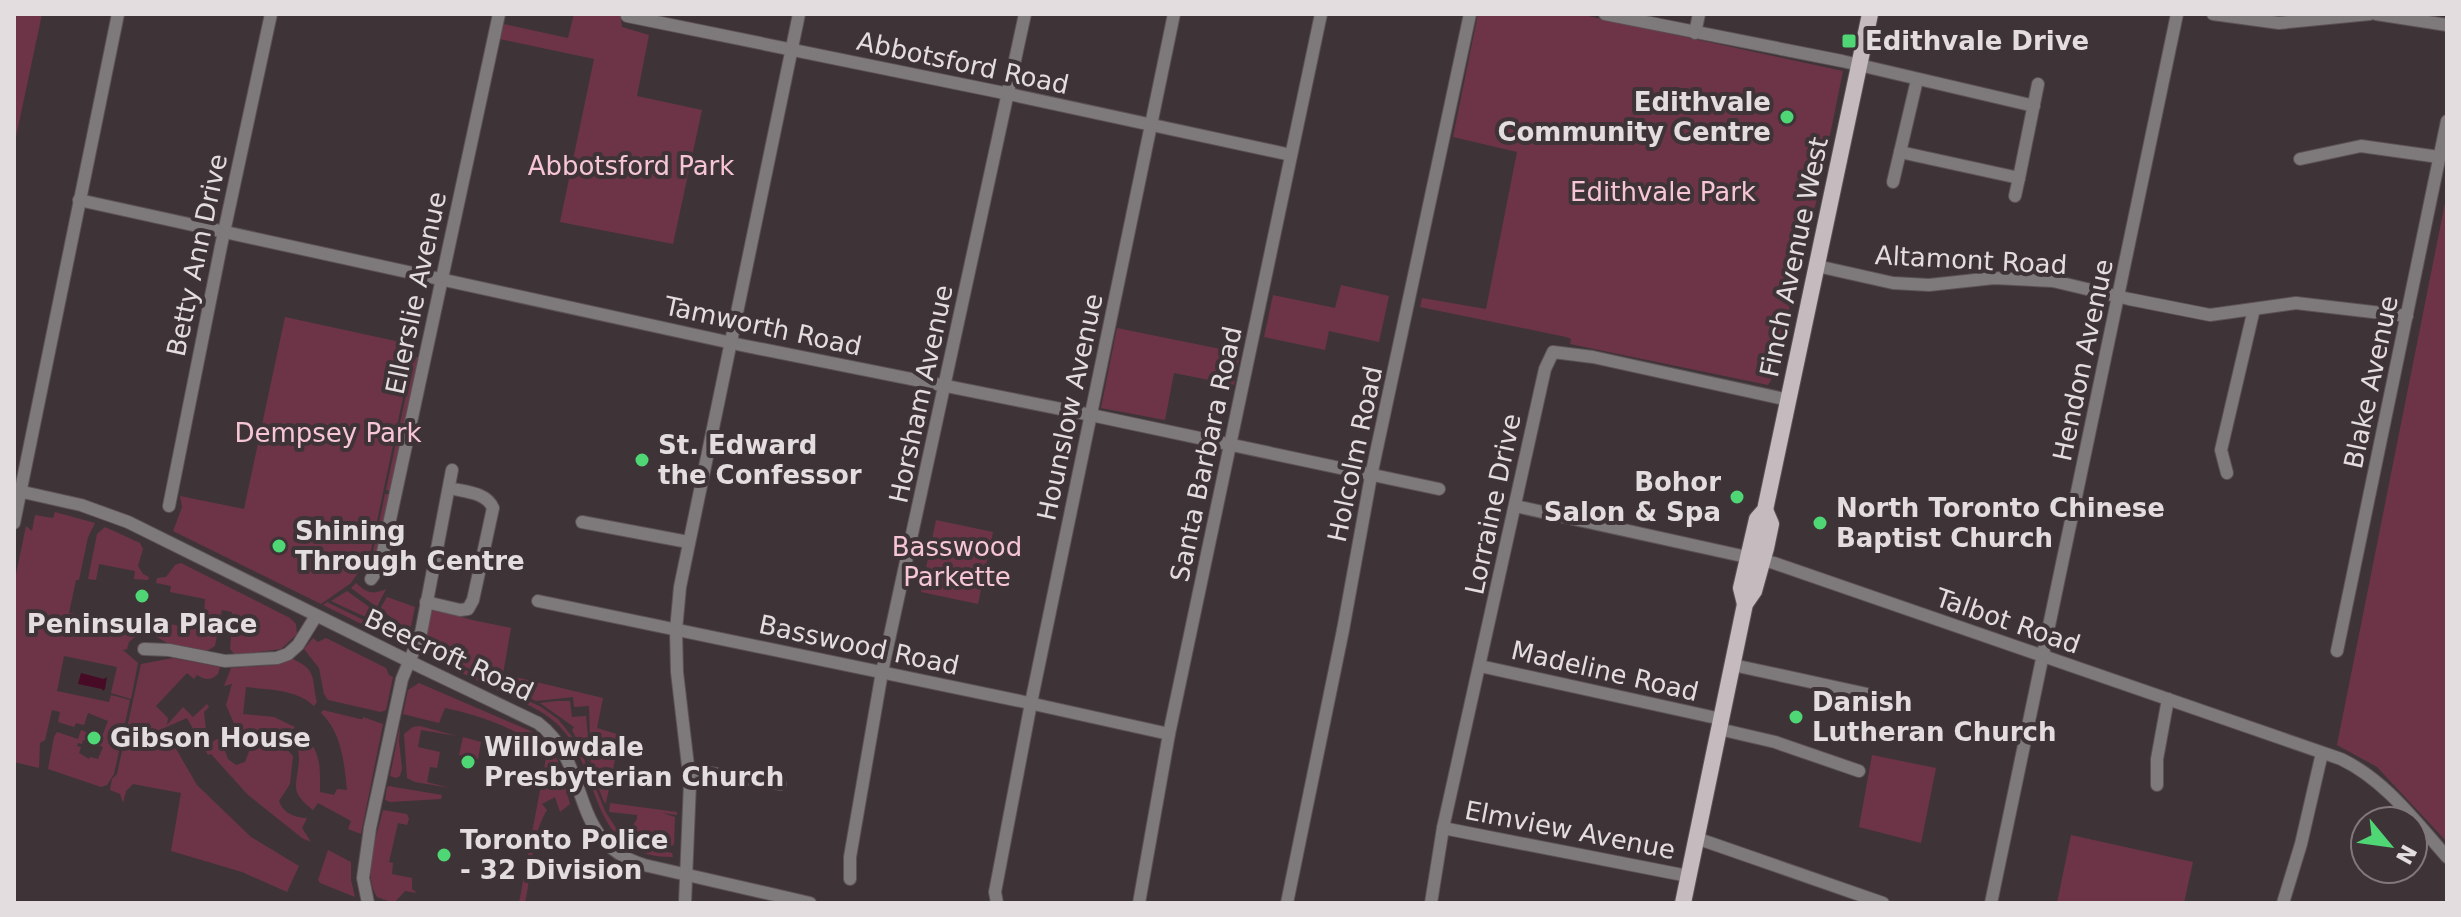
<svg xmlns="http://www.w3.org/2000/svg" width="2461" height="917" viewBox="0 0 2461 917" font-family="'DejaVu Sans',sans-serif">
	<rect width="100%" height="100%" fill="#3e3437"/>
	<g fill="#6d3448">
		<polygon points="14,14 42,14 14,146"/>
		<polygon points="574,14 620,14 622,27 649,35 637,96 702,110 673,244 560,222 594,59 500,39 504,24 568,38"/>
		<polygon points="1478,14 1579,14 1843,71 1817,199 1771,380 1768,385 1570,344 1571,339 1566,337 1420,307 1422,298 1486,309 1517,152 1453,137"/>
		<polygon points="2447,193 2447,842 2377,767 2337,745"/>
		<polygon points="1341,285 1389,296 1379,342 1329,331 1325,350 1264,337 1273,295 1335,308"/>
		<polygon points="285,317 414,345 368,564 360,570 351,583 321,604 173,531 182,507 180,496 244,509"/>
		<polygon points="1117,328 1240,353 1234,385 1174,373 1165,420 1101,408"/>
		<polygon points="414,357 418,357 390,491 386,490"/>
		<polygon points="385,494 389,494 376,557 370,566"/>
		<path d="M55,512l40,11 -7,14 -9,43h-3l-7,33 11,2 3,-3c12,11 46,8 52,17 1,2 0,5 1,7l-7,6 -2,7 -4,1 15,13 -7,36 -20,-6 6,-26 -53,-11 -7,35 52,11 2,-7 19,5 -16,74 -7,11 -6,2 -53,-18 6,-32 3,-5 21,7 3,-9 8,3 -3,8 -3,-1 -1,4 -4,-1 -1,3 4,1 -2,6 10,6 1,-2 8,2 5,-12 -5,-2 3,-10 -6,-2 1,-2 7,3 5,-13 -20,-8 -4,12 -8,-2 -2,4 -16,-5 2,-10 -8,-2 -7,30 -5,3 -1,25 -25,-6v-178l12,-58 6,5 3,-16 18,3z"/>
		<polygon points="936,520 993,532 978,604 921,592"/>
		<polygon points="105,527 140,543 143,549 138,566 143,574 149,577 148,580 134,579 135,571 99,564 96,580 88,579 97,534"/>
		<path d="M181,563l109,55 6,6 1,10 -16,15 -46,6 -5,-6c2,-15 -1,-22 2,-37l-10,-2 -7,36 -8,5 -40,-8 -17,-10 3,-19 12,3 -1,6 32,6 4,-2 3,-7h3l2,-6 -4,-1 1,-14 -35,-7 1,-6 -15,-3 1,-5 9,-1 9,-12z"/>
		<path d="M356,583c11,10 16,12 30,6l-9,18 -26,-19z"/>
		<polygon points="347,591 376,612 372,620 331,601"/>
		<polygon points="387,597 415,607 410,631 380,609"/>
		<polygon points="327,602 402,639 400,643 323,605"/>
		<polygon points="431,608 472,620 511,628 503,674 603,698 597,728 620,735 606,803 604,802 591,769 589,706 574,707 573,697 536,701 420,645"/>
		<polygon points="313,638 318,642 326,638 386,668 389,675 393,677 386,710 381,712 328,700 324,694 319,668 304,649"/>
		<path d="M433,654l108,53 17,12 20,25 27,67 11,17 24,17 32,8 1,4c-88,1 -69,-91 -117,-134 -15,-14 -35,-21 -53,-30 -24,-12 -48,-23 -72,-35z"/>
		<path d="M173,658l47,9 -2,7c-7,7 -13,6 -21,1l-3,4 -7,-6 -31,33 12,12 -1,7 16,-18 10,10 14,-13 2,3 -5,5 2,18 5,12 9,-4 8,21 8,6 9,-3 6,-16c22,-7 26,-7 42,10l-3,28 -11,17c4,12 16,17 28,17l-5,10 9,14 -9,-4 -54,-43 -37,-41 -3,1 -21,-37 -23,10 33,57 54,52 48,29 -12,26 -45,-20 -71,-21 10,-58 -48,-9 -7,7 -3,12 -3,-9 -10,-4 2,-11 5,-5 24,-110z"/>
		<path d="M293,659c26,12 18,22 24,43l-3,4c-17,-17 -45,-16 -68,-19l-3,27 31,3 21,10 -9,10c-21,-7 -41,12 -60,-3l10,-6 -10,-23 6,-21 -8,2 7,-18 46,-3z"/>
		<path d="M419,683l116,50 14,13 9,15 12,43 -10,8 -5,-15 -13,7 5,6c-17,28 -15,63 -22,93h-6l27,-145c-15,-27 -71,-44 -101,-50l-6,15 -36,-9 5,-24z"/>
		<polygon points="556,701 570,701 572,717 586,716 590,760 588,761 572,730 574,727 540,703"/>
		<path d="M323,710l37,9h3v-2l20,7 -22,110 -13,-5 3,-8 -33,-18 -5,7c-5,-4 -11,-9 -14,-14 -9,-13 6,-33 -3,-51l8,-9c18,15 16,35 16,56l14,3 3,-6 10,1c-3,-28 -5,-57 -26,-77z"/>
		<polygon points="400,725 399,741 402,769 400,776 396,778 390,776"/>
		<polygon points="420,726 457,736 421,730 418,747 440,752 437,768 430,767 427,782 450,788 415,782 407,778 404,734 413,727"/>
		<polygon points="463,737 481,742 478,759 459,755"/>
		<polygon points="1872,755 1936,768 1921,843 1859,827"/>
		<polygon points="390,786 394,787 442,795 441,799 390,802 385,800 387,787"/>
		<polygon points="610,803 677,812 677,815 662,813 675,817 674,844 672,846 655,830 653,832 670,848 666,847 666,849 644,844 627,835 637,819 637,815 609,812"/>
		<path d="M383,810l24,4 2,5 -2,6 -9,-2 -9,39 4,1 -1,11 20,4v11l5,4 -12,-2 -11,12 -17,-6c-15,-24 0,-61 6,-87z"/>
		<polygon points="2071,835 2193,862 2184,903 2057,903"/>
		<polygon points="328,850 351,862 351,880 355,897 320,883 318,880"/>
	</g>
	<polygon fill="#470b25" points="81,673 104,679 107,677 105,689 103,691 102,689 78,684"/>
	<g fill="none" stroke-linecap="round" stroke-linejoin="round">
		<g stroke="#5c5255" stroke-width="14">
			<g id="minor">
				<polyline points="1605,14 1842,61 2034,106"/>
				<polyline points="2213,14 2279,23 2370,14"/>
				<polyline points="2376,14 2447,25"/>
				<polyline points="627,16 1009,94 1291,155"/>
				<polyline points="1695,33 1699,14"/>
				<polyline points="1900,152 2019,178 2038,84"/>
				<polyline points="2300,159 2361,146 2439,157"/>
				<polyline points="1893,182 1917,80"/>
				<polyline points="2015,196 2019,178"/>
				<polyline points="79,200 741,345 1091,415 1439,489"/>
				<polyline points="1817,266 1893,283 1929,285 1994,278 2053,281 2129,299 2210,315 2296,303 2407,316"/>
				<polyline points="2227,473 2221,450 2254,309"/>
				<path d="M14,490l67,15 47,17 295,146 115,55c56,43 28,118 106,142l166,38"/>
				<polyline points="169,506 221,246 271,14"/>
				<path d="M1515,506l259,57 567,196c44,21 74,62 106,98"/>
				<polyline points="582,522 688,542"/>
				<polyline points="14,523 118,14"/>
				<polyline points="371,579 380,566 499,14"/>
				<polyline points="538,601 1020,701 1169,734"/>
				<path d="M426,602l34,8 8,-1 5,-9 20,-92c-7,-16 -28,-16 -44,-20"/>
				<polyline points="144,649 169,650 225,661 277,658 288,654 298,645 316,616"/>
				<polyline points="2337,651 2447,121"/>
				<polyline points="1733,665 1876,696"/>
				<polyline points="1480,666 1721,719"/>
				<polyline points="1719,729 1775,742 1859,771"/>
				<path d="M688,769c31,6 62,9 92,15"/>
				<polyline points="2157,785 2157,759 2168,699"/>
				<polyline points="1443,828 1688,876"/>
				<polyline points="1696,838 1883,903"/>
				<polyline points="850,879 850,857 882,672 1025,14"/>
				<polyline points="368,903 363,878 370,828 402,679 421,633 452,470"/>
				<polyline points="685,903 690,783 677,672 676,630 680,587 799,14"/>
				<polyline points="997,903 995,892 1031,703 1174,14"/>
				<polyline points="1139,903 1169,734 1321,14"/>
				<polyline points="1287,903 1343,630 1371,476 1470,14"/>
				<polyline points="1431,903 1443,828 1545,369 1553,352 1593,357 1789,400"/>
				<polyline points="1991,903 2177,14"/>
				<polyline points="2283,903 2301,844 2322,753"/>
			</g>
		</g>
		<g stroke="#5c5255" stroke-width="18">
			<g id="major">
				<polyline points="1745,604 1741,588 1757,519 1765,510 1870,14"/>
				<polyline points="1683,903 1745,604 1754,591 1766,548 1771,524 1765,510"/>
			</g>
		</g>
		<use href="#minor" stroke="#7e797a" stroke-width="12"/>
		<use href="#major" stroke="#c5babd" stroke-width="16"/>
	</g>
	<g fill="#4fd675" stroke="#3e3437" stroke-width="3">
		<rect x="1841" y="33" width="16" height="16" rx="4"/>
		<circle cx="1787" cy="117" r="8"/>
		<circle cx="642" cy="460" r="8"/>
		<circle cx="1737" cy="497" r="8"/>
		<circle cx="1820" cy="523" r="8"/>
		<circle cx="279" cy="546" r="8"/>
		<circle cx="142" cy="596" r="8"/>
		<circle cx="1796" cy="717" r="8"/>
		<circle cx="94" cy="738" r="8"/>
		<circle cx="468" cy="762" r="8"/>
		<circle cx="444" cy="855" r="8"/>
	</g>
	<g text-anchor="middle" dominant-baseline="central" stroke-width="8" stroke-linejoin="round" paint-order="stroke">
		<g font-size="26" font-weight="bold" fill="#e3dddf" stroke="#3e3437" text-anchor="start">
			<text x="1865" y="41">Edithvale Drive</text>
			<text x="1771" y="102" text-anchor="end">Edithvale<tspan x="1771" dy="30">Community Centre</tspan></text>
			<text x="658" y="445">St. Edward<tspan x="658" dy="30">the Confessor</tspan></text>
			<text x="1721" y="482" text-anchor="end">Bohor<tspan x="1721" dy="30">Salon &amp; Spa</tspan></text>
			<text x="1836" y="508">North Toronto Chinese<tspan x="1836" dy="30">Baptist Church</tspan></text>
			<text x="295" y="531">Shining<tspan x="295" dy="30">Through Centre</tspan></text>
			<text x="142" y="624" text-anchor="middle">Peninsula Place</text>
			<text x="1812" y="702">Danish<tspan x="1812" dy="30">Lutheran Church</tspan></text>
			<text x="110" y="738">Gibson House</text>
			<text x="484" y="747">Willowdale<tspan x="484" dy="30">Presbyterian Church</tspan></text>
			<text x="460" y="840">Toronto Police<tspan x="460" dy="30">- 32 Division</tspan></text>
		</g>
		<g font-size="26" fill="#e3dddf" stroke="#3e3437">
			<text transform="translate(963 63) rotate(12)">Abbotsford Road</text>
			<text transform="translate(197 255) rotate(-78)">Betty Ann Drive</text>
			<text transform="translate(1794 257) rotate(-78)">Finch Avenue West</text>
			<text transform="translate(1971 260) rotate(3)">Altamont Road</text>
			<text transform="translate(416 293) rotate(-78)">Ellerslie Avenue</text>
			<text transform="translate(763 326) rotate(12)">Tamworth Road</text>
			<text transform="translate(2083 360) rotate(-78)">Hendon Avenue</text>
			<text transform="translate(2371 382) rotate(-78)">Blake Avenue</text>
			<text transform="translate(921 394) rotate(-78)">Horsham Avenue</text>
			<text transform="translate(1070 407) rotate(-78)">Hounslow Avenue</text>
			<text transform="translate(1206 454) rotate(-78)">Santa Barbara Road</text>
			<text transform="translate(1355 454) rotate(-78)">Holcolm Road</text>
			<text transform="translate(1493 504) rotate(-78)">Lorraine Drive</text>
			<text transform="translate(2008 621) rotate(19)">Talbot Road</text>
			<text transform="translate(859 645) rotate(12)">Basswood Road</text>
			<text transform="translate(449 655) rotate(25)">Beecroft Road</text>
			<text transform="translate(1605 671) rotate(13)">Madeline Road</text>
			<text transform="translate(1570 830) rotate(11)">Elmview Avenue</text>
		</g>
		<g font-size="26" fill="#f7c6d4" stroke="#3e3437">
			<text x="631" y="166">Abbotsford Park</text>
			<text x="1663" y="192">Edithvale Park</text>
			<text x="328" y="433">Dempsey Park</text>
			<text x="957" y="547">Basswood<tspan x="957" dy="30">Parkette</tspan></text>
		</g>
	</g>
	<rect width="2461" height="917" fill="none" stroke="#e3dddf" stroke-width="32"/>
	<g transform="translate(2389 845) rotate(119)"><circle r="38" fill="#3e3437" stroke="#80787a" stroke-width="2"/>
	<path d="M0-6L14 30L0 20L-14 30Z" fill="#4fd675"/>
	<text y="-12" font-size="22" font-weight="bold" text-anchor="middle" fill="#e3dddf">N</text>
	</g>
</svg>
